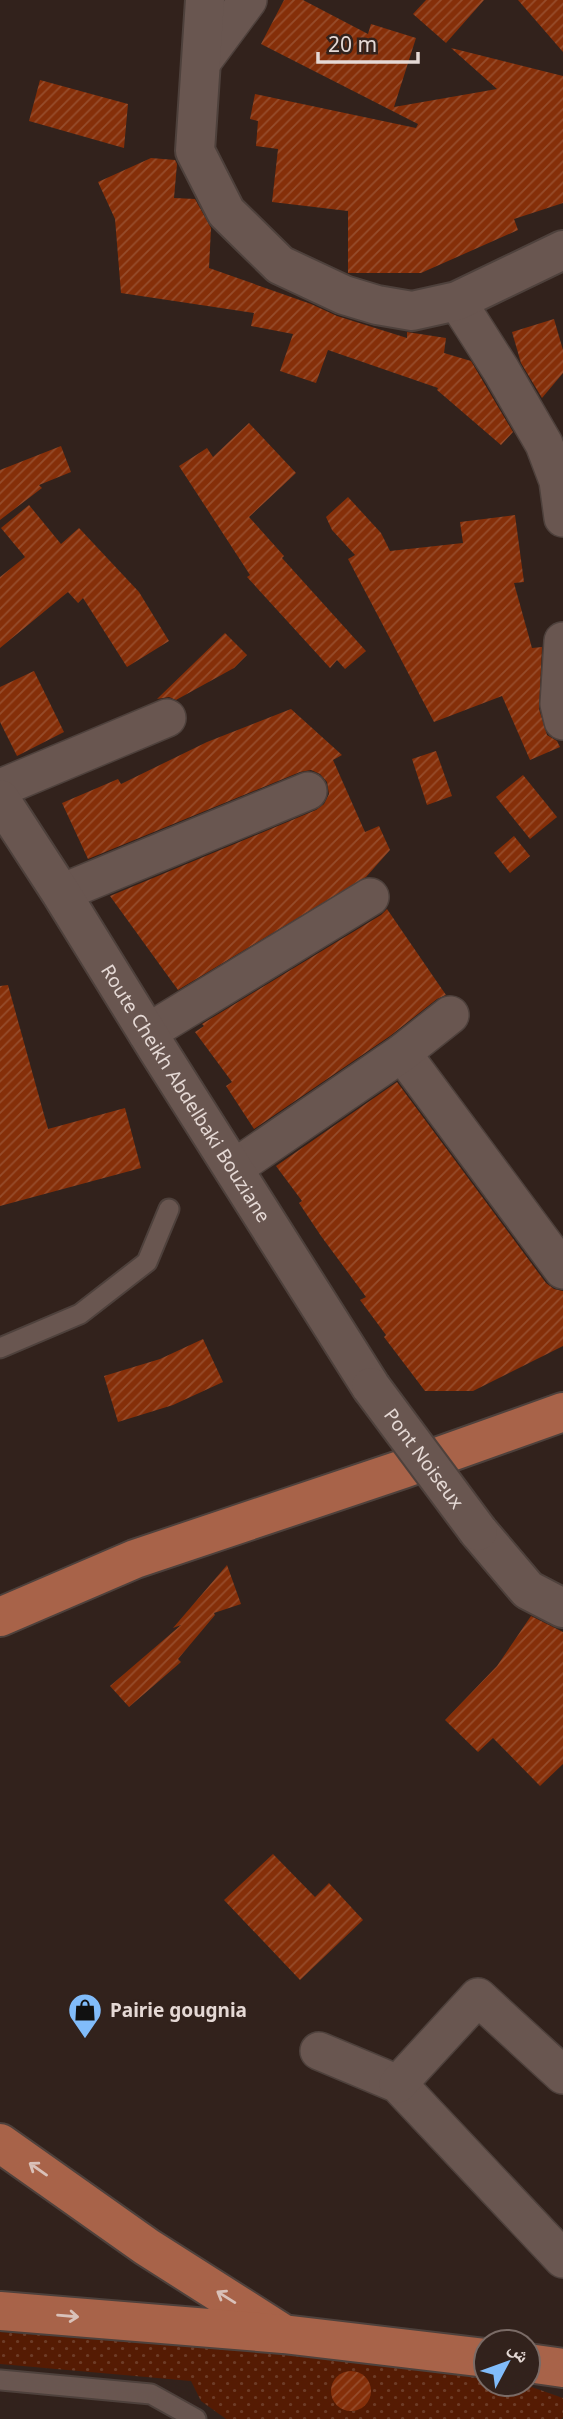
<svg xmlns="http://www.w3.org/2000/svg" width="563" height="2419" viewBox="0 0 563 2419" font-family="'Noto Sans','Noto Naskh Arabic',sans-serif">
	<defs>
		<pattern id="grass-dots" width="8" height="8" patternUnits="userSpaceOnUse" patternTransform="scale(1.75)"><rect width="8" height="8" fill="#551b03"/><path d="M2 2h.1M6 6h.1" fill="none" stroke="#6d3c27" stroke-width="1.8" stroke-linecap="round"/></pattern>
		<pattern id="building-hatch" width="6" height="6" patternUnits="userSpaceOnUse" patternTransform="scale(1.75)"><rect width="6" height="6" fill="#852f09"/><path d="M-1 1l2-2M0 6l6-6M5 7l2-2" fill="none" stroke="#964d2c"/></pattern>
	</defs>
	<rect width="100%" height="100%" fill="#32221c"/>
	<polygon fill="url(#grass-dots)" points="0,2332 484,2370 486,2371 486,2384 523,2384 563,2398 563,2417 561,2419 226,2419 201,2401 191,2381 0,2364"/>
	<g fill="url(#building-hatch)">
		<polygon points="284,0 303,0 368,34 371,24 416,38 394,107 497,89 451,48 563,76 563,203 514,219 518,230 421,273 348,273 348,211 272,202 278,149 256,146 258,121 250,119 255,94 416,128 418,124 261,44"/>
		<polygon points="426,0 484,0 446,43 413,14"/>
		<polygon points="518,0 563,0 563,52"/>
		<polygon points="40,80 128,104 124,148 29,121"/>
		<polygon points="151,158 175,160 177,164 174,198 195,199 211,228 209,268 311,304 337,316 407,338 407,332 446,338 444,353 471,361 513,432 501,445 437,390 438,388 328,350 316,383 280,371 293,334 251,326 254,313 121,293 115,219 98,182"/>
		<polygon points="554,319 563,350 563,373 542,398 521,363 512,332"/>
		<polygon points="249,423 296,473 249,517 284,556 282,558 366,651 345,669 337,660 330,668 247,577 250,575 179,466 207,448 213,457"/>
		<polygon points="61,446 71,472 39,485 42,488 0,520 0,470"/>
		<polygon points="348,497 381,533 390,551 463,543 460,522 515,515 524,582 514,583 532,648 542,647 539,709 547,735 557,741 560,747 530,760 502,696 434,722 348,559 355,555 332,530 326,517"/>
		<polygon points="29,505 61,544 79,528 139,592 169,641 127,667 83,598 78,603 68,592 0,648 0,577 25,557 1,528"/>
		<polygon points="225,633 247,655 234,668 176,700 169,697 157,699"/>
		<polygon points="34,671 64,732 17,756 0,722 0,687"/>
		<polygon points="291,709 342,755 333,760 365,832 379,826 390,850 366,877 178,990 110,896 316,810 324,804 329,794 327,782 320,774 311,770 300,772 88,859 62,803 118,779 121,784 207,742"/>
		<polygon points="436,751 452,796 427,805 412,759"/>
		<polygon points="523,775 557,817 530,839 496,797"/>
		<polygon points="514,836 530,856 510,873 494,853"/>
		<polygon points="387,909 446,995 437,999 390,1036 254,1129 226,1086 232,1082 195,1032 204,1026 202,1024 381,915"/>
		<polygon points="8,985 48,1129 125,1108 141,1168 0,1206 0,986"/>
		<polygon points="397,1082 546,1283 554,1289 563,1291 563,1346 473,1391 425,1391 384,1337 386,1335 360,1300 366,1297 321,1236 299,1203 302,1201 276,1166"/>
		<polygon points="203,1339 223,1382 173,1405 118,1422 104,1376 160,1359"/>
		<polygon points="227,1565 241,1604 214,1613 215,1615 178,1659 181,1662 129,1707 110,1686 181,1625 173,1628"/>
		<polygon points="531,1616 563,1632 563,1764 540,1786 493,1738 478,1752 445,1720 497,1666"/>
		<polygon points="273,1854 315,1897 329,1883 363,1920 300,1980 224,1900"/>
		<circle cx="351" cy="2391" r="20"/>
	</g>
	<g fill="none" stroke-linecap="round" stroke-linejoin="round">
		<g stroke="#4e413c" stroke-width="23">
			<g id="service">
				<polyline points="0,1348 80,1314 147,1262 169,1209"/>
				<polyline points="0,2380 151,2394 196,2419"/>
			</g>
		</g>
		<g stroke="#4e413c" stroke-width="40">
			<g id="minor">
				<polyline points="202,62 248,0"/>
				<polyline points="457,301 501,370 544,444 558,481 563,518"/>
				<polyline points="563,641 559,704 563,721"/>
				<polyline points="0,788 167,718"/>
				<polyline points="61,893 308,791"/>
				<polyline points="147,1033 370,897"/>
				<polyline points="402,1053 563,1270"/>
				<polyline points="233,1169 402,1053 450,1015"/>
				<polyline points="319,2051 398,2084 563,2259"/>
				<polyline points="398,2084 478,1997 563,2075"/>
			</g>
		</g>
		<g stroke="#4e413c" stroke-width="42">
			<g id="tertiary">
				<polyline points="205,0 195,151 226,212 280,265 344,295 377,305 412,311 457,301 563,250"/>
				<path id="s1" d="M0,799l61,94 97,157 213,337"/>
				<polyline points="478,1531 528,1590 563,1608"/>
			</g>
		</g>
		<g stroke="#4e413c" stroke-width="42">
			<g id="primary">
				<polyline points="0,1617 135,1559 403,1469 563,1412"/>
				<polyline points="0,2143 147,2247 279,2331"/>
				<polyline points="0,2311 283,2334 486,2358"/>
				<polyline points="528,2363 563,2368"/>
			</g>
		</g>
		<use href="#service" stroke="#695650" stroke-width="19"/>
		<use href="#minor" stroke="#695650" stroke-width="37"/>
		<use href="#tertiary" stroke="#695650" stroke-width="38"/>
		<use href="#primary" stroke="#a86349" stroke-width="38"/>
		<g stroke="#4e413c" stroke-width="42" stroke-linecap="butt">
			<g id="tertiary-bridge">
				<path id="s2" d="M371,1387l107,144"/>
			</g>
		</g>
		<use href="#tertiary-bridge" stroke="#695650" stroke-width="38"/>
	</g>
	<defs><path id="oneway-shaft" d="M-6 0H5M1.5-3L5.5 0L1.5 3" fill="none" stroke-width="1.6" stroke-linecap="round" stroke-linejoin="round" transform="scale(1.75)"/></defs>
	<g stroke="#d9c1b9">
		<use href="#oneway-shaft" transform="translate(38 2169) rotate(-145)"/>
		<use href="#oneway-shaft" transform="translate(226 2297) rotate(-148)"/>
		<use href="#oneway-shaft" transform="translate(68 2316) rotate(5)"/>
	</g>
	<defs>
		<g id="shop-pin" transform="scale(1.75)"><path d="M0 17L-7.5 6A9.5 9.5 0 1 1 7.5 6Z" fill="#81bcfa" stroke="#32221c"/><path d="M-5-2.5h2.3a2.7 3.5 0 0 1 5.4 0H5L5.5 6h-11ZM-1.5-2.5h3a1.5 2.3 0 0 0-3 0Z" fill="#111"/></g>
	</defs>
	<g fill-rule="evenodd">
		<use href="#shop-pin" x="85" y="2010"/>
	</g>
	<g text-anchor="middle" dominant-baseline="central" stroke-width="6" stroke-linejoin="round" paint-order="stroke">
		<g font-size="19" fill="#e5d9d5" stroke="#32221c">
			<text stroke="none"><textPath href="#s1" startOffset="348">Route Cheikh Abdelbaki Bouziane</textPath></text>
			<text stroke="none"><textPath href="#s2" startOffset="89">Pont Noiseux</textPath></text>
		</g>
		<g font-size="19" font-weight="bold" fill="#e5d9d5" stroke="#32221c" text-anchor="start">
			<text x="110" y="2010">Pairie gougnia</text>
		</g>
	</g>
	<g transform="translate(507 2363) rotate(49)"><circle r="33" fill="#32221c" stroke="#7a6b66" stroke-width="2"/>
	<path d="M0-5L12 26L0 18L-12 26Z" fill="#81bcfa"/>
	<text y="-10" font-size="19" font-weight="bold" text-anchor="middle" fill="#e5d9d5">ش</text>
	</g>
	<path d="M318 52v10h100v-10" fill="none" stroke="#e5d9d5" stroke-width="3.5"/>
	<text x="328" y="52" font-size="21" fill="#e5d9d5" stroke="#32221c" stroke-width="5" paint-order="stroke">20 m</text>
</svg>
